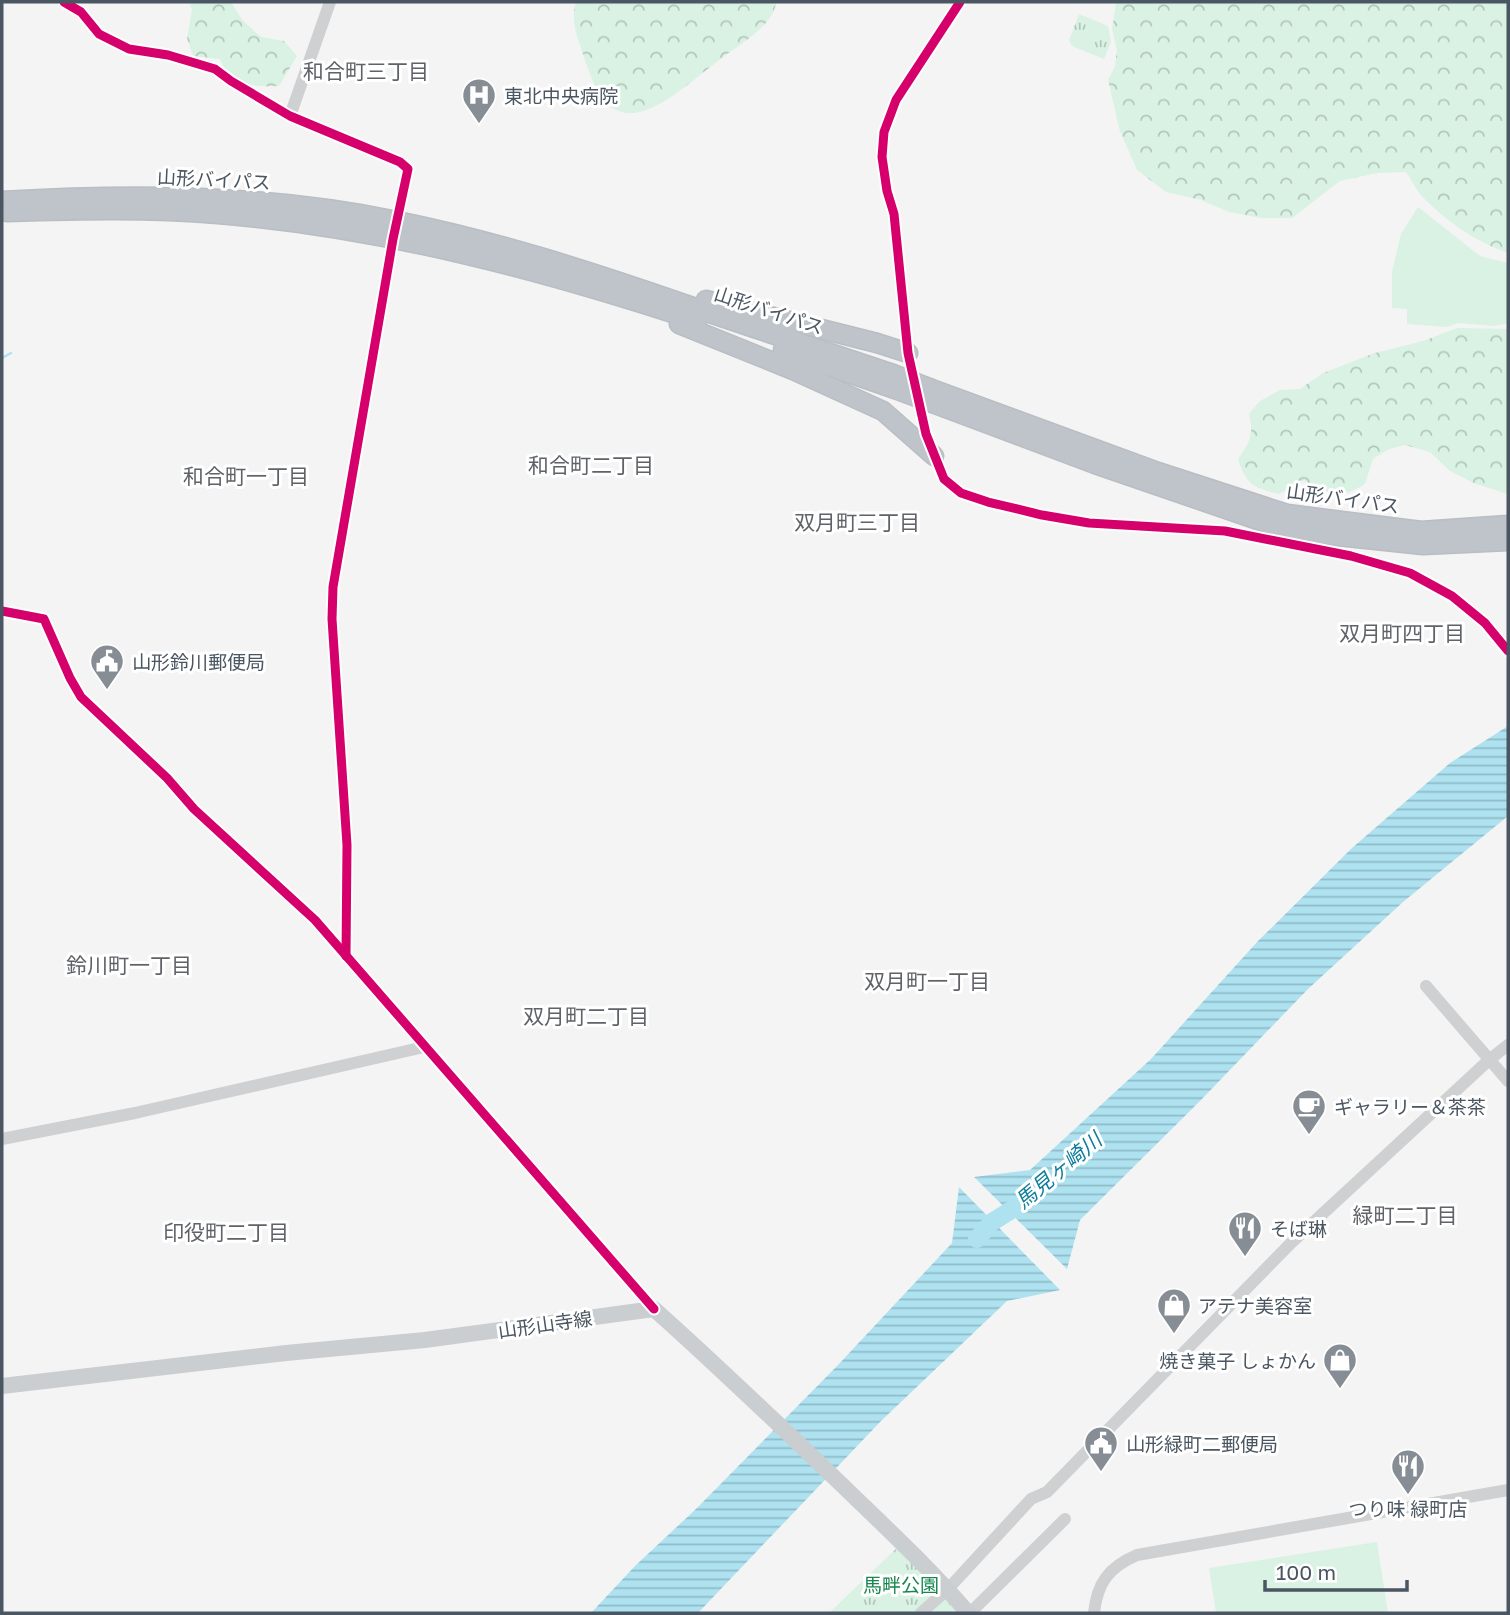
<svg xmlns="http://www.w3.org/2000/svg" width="1510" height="1615" viewBox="0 0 1510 1615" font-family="'Golos Text','Noto Sans JP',sans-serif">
	<defs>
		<pattern id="forest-crowns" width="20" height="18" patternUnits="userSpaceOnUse" patternTransform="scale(1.75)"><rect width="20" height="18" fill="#d9f2e3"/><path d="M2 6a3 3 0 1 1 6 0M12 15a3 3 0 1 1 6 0" fill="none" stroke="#b2c7bb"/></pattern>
		<pattern id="park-tufts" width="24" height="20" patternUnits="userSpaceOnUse" patternTransform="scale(1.75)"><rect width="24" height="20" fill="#d9f2e3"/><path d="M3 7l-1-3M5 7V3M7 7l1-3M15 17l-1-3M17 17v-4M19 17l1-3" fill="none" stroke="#b2c7bb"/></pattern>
		<pattern id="water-rules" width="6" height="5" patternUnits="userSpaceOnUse" patternTransform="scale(1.75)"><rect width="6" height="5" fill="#aee2f0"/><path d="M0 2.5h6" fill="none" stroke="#90bac6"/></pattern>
	</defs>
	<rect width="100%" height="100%" fill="#f4f4f4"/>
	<g fill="#d9f2e3">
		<polygon points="1418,207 1480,256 1508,263 1508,323 1494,326 1458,323 1447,327 1407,324 1407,309 1392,308 1392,272 1401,234"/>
		<polygon points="1377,1542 1388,1613 1216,1613 1209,1568"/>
	</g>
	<g fill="url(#forest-crowns)">
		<path d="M189,2h42l12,19 18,16 23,4 13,15 -18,30c-15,1 -40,0 -51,-11 -3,-4 -6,-11 -8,-16l-27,-3 -6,-18 5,-28z"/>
		<path d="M576,2h201c-2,4 -3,10 -6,14 -12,19 -36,31 -53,45 -22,16 -62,55 -91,52 -24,-2 -34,-30 -41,-50 -6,-20 -17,-41 -10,-61z"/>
		<path d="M1116,2h392v251c-32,-11 -64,-33 -87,-58 -6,-7 -10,-16 -15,-23l-29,1 -37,8 -48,37h-31l-32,-6 -28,-12 -35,-8 -29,-22 -17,-39 -12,-51 7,-14 2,-16 -5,-21z"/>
		<path d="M1457,328l51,1v165l-32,-10 -26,-13 -20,-19 -25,-7 -16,4 -16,10 -8,25c-24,15 -38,14 -61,-4l-25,14c-25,-6 -33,-9 -41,-35 12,-16 16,-26 11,-45l11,-13 20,-11 20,-1 23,-16 52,-20 48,-12z"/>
	</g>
	<g fill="url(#park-tufts)">
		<polygon points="1079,14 1108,26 1111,42 1104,59 1072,46 1069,40"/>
		<polygon points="902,1543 968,1613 829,1613"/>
	</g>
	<g fill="url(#water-rules)">
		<polygon points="1508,726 1508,816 1403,902 1308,989 1200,1101 1080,1220 1067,1269 974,1177 1030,1170 1151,1059 1258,941 1352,848 1450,763"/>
		<polygon points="959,1187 1060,1290 1007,1301 881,1421 698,1613 591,1613 635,1566 697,1508 838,1365 952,1243"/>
	</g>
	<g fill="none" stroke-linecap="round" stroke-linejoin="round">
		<polyline stroke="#aee2f0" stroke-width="2.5" points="2,358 11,353"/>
		<polyline stroke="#aee2f0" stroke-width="18" points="977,1239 992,1222 1029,1199"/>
		<g stroke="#b9bec3" stroke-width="21">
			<g id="highway">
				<path d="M2,201c132,-8 265,-7 395,20 99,20 195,51 290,84 68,24 138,46 206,69"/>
				<path d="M7,212c70,-2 141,-4 211,2 163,13 324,56 479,107"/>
				<polyline points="706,300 877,343 908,353"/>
				<polyline points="679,324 793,370 883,411 934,456"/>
				<polyline points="783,350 892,388"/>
				<polyline points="932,389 1158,472 1287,514 1421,531 1508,525"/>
				<polyline points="935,404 1095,464 1290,531 1423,545 1508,541"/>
			</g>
		</g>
		<g stroke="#ced0d2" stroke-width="12">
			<polyline points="64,2 81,12 99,34 129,49 168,55 215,69 231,81 290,116 400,162 408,169 393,239 333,587 332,619 347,845 346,956"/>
			<polyline points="960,2 896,100 884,132 882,157 887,191 894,214 908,353 926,434 944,479 961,493 988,502 1042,515 1089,523 1225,531 1351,556 1410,573 1452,596 1485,623 1508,651"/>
			<polyline points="290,116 330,2"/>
			<polyline points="2,611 44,619 70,678 81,697 167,778 194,809 315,920 654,1309"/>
			<polyline points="1426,986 1508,1081"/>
			<polyline points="2,1139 135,1113 424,1047"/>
			<polyline points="921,1613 948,1589 1031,1499 1047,1492 1291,1243 1489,1060 1508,1045"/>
			<polyline points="970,1613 1065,1519"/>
			<path d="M1094,1613c3,-30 15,-46 43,-58l371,-65"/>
		</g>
		<path stroke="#caced1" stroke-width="16" d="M2,1386l284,-33 139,-13 229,-31c64,57 125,116 187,175 43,42 88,83 127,129"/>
		<use href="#highway" stroke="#bec4c9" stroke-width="18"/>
		<g stroke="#b9bec3" stroke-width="21" stroke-linecap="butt">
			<g id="highway-bridge">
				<polyline points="893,374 932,389"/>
				<polyline points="892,388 935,404"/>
			</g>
		</g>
		<use href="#highway-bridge" stroke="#bec4c9" stroke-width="18"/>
		<g stroke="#fff" stroke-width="13">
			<g id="cycleway">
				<polyline points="64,2 81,12 99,34 129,49 168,55 215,69 231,81 290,116 400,162 408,169 393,239 333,587 332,619 347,845 346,956"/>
				<polyline points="960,2 896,100 884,132 882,157 887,191 894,214 908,353 926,434 944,479 961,493 988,502 1042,515 1089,523 1225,531 1351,556 1410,573 1452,596 1485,623 1508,651"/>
				<polyline points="2,611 44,619 70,678 81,697 167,778 194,809 315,920 654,1309"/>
			</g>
		</g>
		<use href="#cycleway" stroke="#d6006c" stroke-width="9"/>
	</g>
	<defs>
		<g id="hospital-pin" transform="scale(1.75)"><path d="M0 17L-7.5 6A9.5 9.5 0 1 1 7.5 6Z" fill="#868d94" stroke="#fff"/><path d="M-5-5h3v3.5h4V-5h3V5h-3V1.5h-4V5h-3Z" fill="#fff"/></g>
		<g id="civic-pin" transform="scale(1.75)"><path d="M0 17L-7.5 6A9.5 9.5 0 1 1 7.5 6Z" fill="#868d94" stroke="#fff"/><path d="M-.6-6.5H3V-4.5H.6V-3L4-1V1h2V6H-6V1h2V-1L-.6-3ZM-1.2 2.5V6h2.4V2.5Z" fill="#fff"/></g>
		<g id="cafe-pin" transform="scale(1.75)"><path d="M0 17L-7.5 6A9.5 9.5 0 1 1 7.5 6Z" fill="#868d94" stroke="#fff"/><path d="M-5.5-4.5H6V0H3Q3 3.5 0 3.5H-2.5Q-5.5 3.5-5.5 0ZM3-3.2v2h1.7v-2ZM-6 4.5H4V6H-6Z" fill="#fff"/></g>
		<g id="restaurant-pin" transform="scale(1.75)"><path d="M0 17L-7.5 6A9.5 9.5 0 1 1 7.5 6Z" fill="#868d94" stroke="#fff"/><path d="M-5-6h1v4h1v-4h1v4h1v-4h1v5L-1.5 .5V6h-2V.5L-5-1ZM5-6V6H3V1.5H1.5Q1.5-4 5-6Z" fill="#fff"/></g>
		<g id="shop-pin" transform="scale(1.75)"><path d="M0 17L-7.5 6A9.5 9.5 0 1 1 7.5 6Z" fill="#868d94" stroke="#fff"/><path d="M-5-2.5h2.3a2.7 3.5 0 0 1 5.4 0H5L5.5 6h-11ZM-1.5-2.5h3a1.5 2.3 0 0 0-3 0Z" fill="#fff"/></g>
	</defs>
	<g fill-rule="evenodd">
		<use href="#hospital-pin" x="479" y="95"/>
		<use href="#civic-pin" x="107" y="661"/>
		<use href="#cafe-pin" x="1309" y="1106"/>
		<use href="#restaurant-pin" x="1245" y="1228"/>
		<use href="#shop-pin" x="1174" y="1305"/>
		<use href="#shop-pin" x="1340" y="1360"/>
		<use href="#civic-pin" x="1101" y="1443"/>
		<use href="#restaurant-pin" x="1408" y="1466"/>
	</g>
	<g text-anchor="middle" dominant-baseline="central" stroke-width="6" stroke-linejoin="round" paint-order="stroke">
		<g font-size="19" fill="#4a5661" stroke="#fff" text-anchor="start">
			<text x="504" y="95">東北中央病院</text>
			<text x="132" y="661">山形鈴川郵便局</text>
			<text x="1334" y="1106">ギャラリー＆茶茶</text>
			<text x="1270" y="1228">そば琳</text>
			<text x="1198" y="1305">アテナ美容室</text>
			<text x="1316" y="1360" text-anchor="end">焼き菓子 しょかん</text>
			<text x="1126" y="1443">山形緑町二郵便局</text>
			<text x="1408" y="1508" text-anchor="middle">つり味 緑町店</text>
		</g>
		<g font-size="19" fill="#4a5661" stroke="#fff">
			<text transform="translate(214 179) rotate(3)">山形バイパス</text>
			<text transform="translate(769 310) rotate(18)">山形バイパス</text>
			<text transform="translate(1343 498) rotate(8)">山形バイパス</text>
			<text transform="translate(545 1324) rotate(-8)">山形山寺線</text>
		</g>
		<g font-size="19" fill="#17864f" stroke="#fff">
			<text x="901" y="1584">馬畔公園</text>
		</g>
		<g font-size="21" fill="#5f6368" stroke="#fff">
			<text x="366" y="71">和合町三丁目</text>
			<text x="591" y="465">和合町二丁目</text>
			<text x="246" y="476">和合町一丁目</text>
			<text x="857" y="522">双月町三丁目</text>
			<text x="1402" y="633">双月町四丁目</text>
			<text x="129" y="965">鈴川町一丁目</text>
			<text x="927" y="981">双月町一丁目</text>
			<text x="586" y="1016">双月町二丁目</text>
			<text x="1405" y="1215">緑町二丁目</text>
			<text x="226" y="1232">印役町二丁目</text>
		</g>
		<g font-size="21" font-style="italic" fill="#0c7c9b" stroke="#fff">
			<text transform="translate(1058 1170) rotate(-40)">馬見ヶ崎川</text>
		</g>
	</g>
	<rect width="1510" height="1615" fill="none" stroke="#4a5661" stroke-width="7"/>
	<path d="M1265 1580v10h142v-10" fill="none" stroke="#4a5661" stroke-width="3.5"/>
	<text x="1276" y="1580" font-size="21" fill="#4a5661" stroke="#ffffff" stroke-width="5" paint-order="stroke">100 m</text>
</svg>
